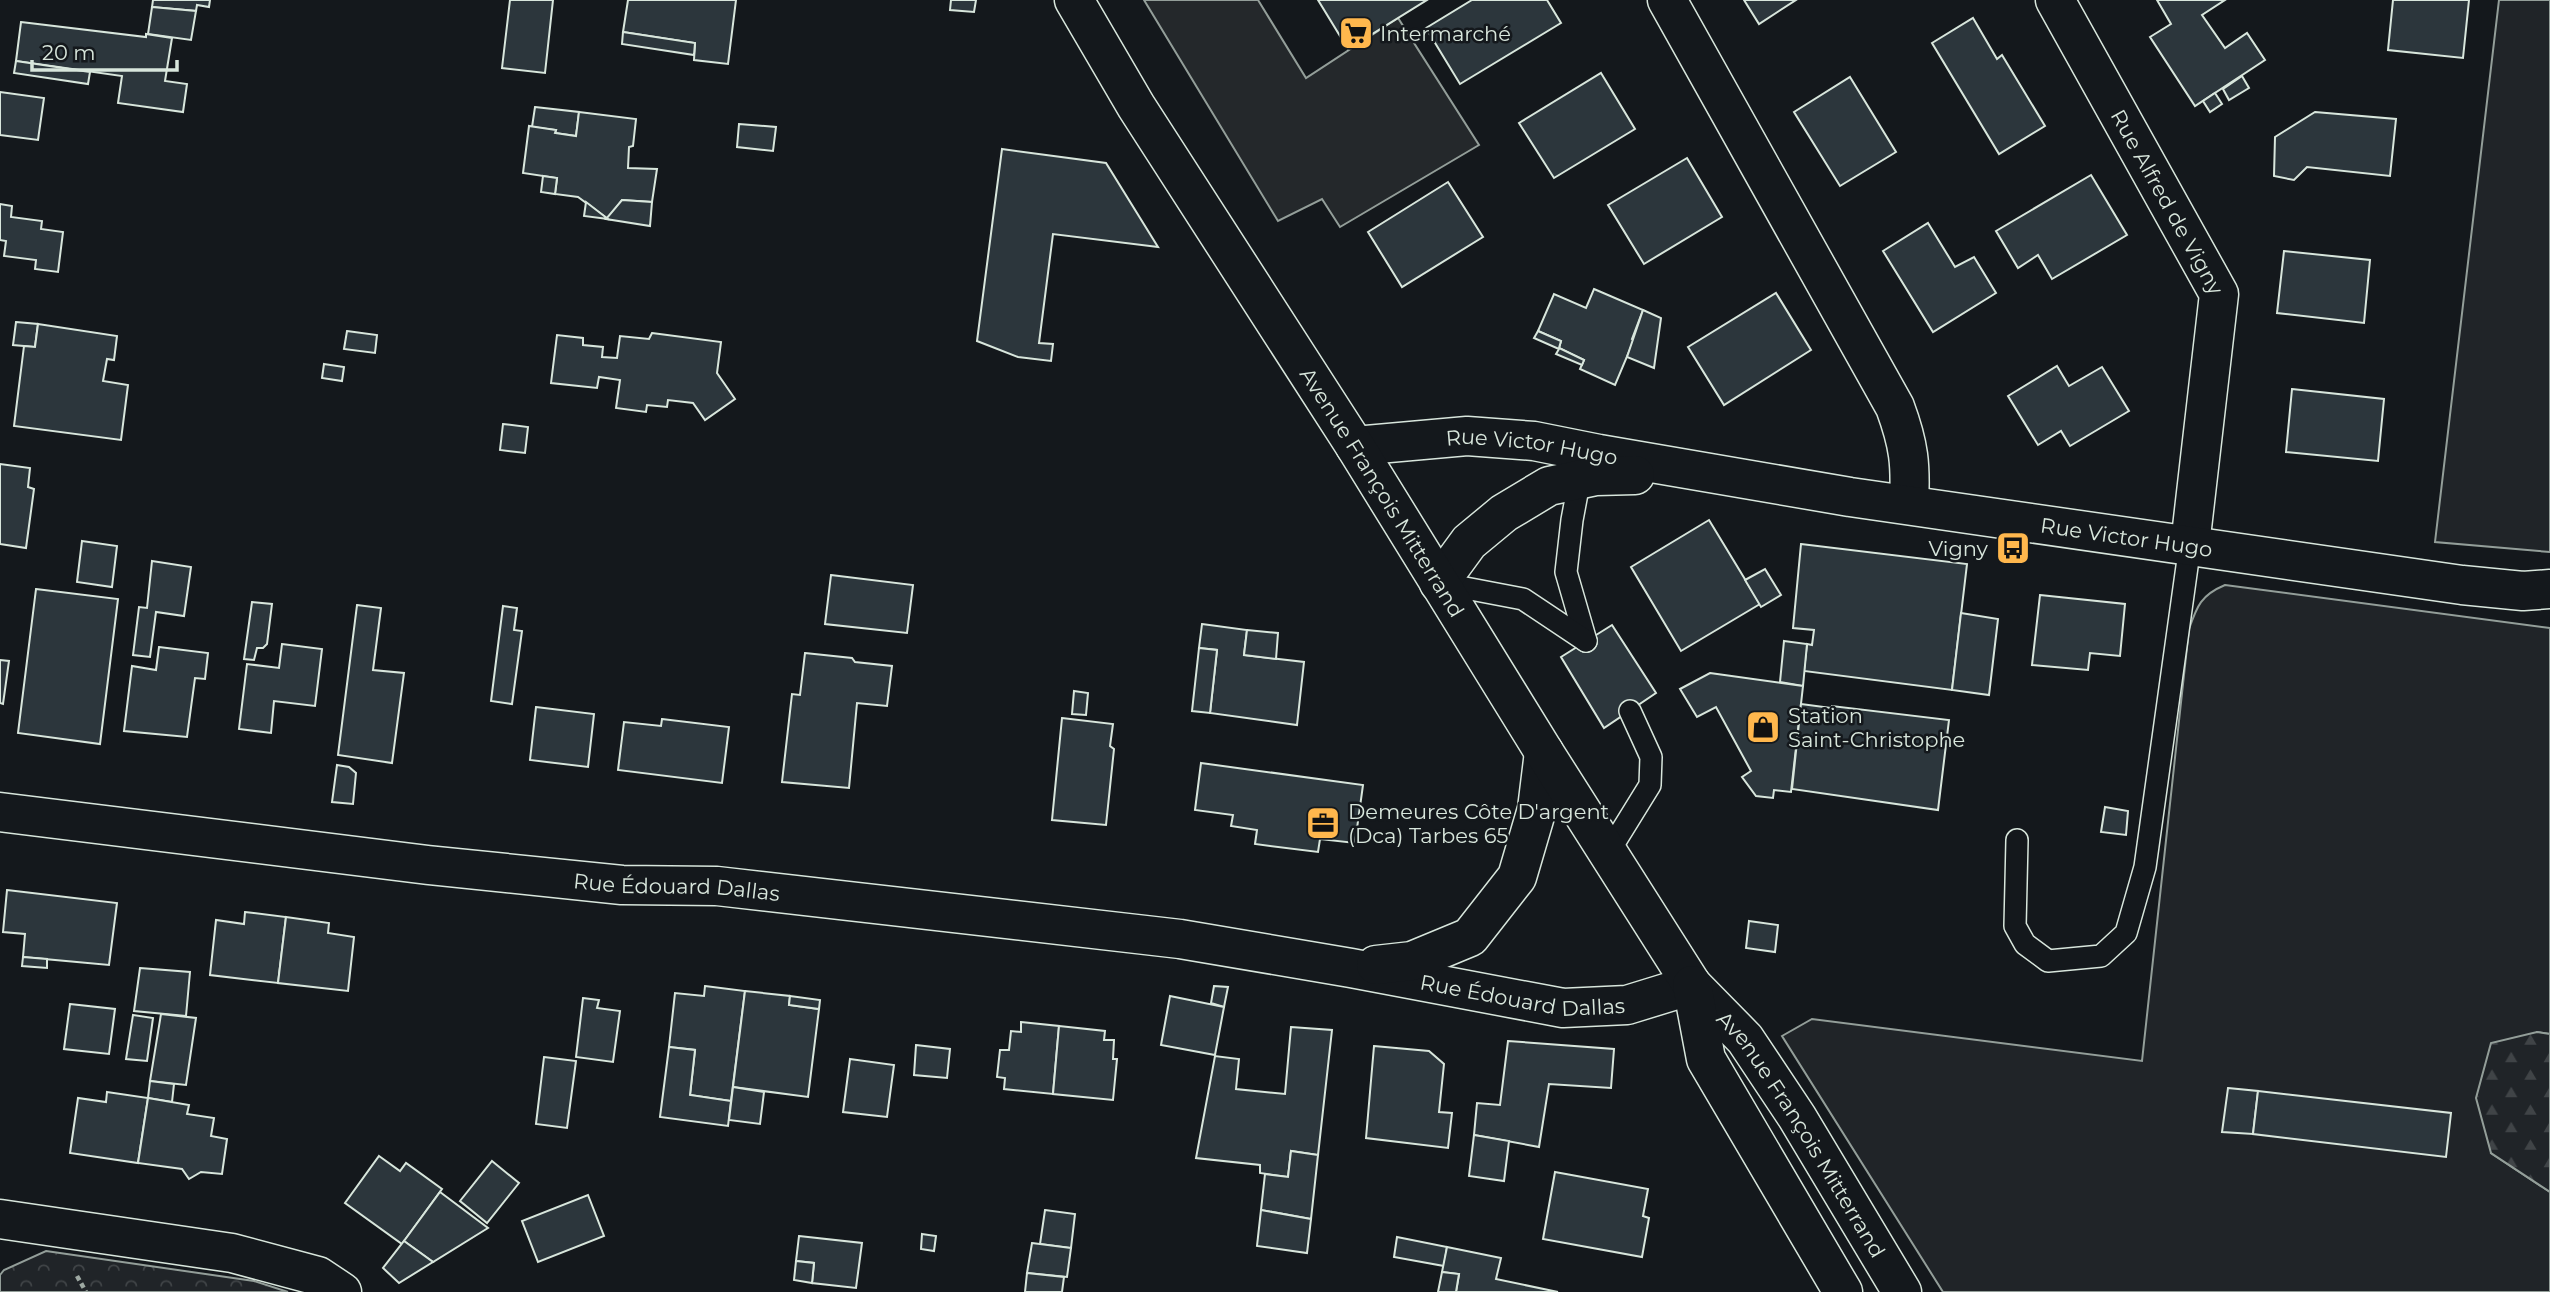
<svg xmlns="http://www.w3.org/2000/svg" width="2550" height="1292" viewBox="0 0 2550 1292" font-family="Montserrat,sans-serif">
	<defs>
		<pattern id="forest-firs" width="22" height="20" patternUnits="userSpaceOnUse" patternTransform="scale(1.75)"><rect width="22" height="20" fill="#202428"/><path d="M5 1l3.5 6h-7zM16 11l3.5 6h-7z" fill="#404447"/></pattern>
		<pattern id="park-crowns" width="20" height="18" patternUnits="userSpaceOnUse" patternTransform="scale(1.75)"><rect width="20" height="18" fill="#202428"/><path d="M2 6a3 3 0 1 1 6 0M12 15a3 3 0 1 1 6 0" fill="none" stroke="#404447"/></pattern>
	</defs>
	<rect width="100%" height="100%" fill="#14181c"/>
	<g fill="#202428" stroke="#939e99" stroke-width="2">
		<polygon points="2499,0 2550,0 2550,552 2435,542"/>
		<path d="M2225,585l325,43v406l-13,-2 -46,121 59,39v100h-607l-161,-256 30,-17 330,42 47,-432c8,-23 12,-34 36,-44z"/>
	</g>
	<polygon fill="url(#forest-firs)" stroke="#939e99" stroke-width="2" points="2537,1032 2550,1034 2550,1192 2491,1153 2476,1098 2491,1043"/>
	<polygon fill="url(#park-crowns)" stroke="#939e99" stroke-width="2" points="46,1251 254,1281 288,1292 0,1292 0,1275 4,1270"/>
	<polygon fill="#24282b" stroke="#939e99" stroke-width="2" points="1144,0 1258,0 1306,78 1398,18 1479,145 1340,227 1322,199 1278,221"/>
	<g fill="#2c363c" stroke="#d8e6dc" stroke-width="2">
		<polygon points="153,0 210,0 209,7 197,5 196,11 152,7"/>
		<polygon points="510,0 553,0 545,73 502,68"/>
		<polygon points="628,0 736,0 728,64 694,60 695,43 623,32"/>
		<polygon points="951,0 976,0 974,12 950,10"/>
		<polygon points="1318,0 1427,0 1348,49"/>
		<polygon points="1472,0 1547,0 1561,23 1460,84 1426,28"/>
		<polygon points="1744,0 1796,0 1759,24"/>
		<polygon points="2157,0 2225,0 2202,15 2225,48 2247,33 2265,60 2195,106 2150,37 2171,24"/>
		<polygon points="2393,0 2469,0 2463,58 2388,50"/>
		<polygon points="152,7 196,11 191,40 148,34"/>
		<polygon points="1973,18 1997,59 2002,55 2045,126 1999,154 1932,43"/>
		<polygon points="21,22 146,37 146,34 172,38 165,81 187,84 183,112 118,103 122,76 16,61"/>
		<polygon points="623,32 695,43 694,55 622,44"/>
		<polygon points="16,61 90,72 88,84 14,73"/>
		<polygon points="1601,73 1635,129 1554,178 1519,123"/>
		<polygon points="2242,76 2249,88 2229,100 2223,89"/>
		<polygon points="1850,77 1896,152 1840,186 1794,112"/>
		<polygon points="0,92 44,98 38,140 0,135"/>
		<polygon points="2215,93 2222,104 2210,112 2203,101"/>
		<polygon points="535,107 579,112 576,136 555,133 556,130 532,127"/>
		<polygon points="579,112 636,119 633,146 629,147 628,168 657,169 652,202 622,200 608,219 578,197 555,194 557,178 523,173 529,126 556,130 555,133 576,136"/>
		<polygon points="2315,112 2396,119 2390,176 2307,167 2294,180 2274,176 2275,137"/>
		<polygon points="739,124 776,127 773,151 737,147"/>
		<polygon points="1002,149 1106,163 1158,247 1053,234 1039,343 1053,344 1051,361 1018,357 977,341"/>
		<polygon points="1687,158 1722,217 1644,264 1608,205"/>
		<polygon points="2091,175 2127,235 2052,279 2038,255 2018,268 1996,231"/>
		<polygon points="543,176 557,178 555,194 541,192"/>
		<polygon points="1448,182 1483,237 1402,287 1368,232"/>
		<polygon points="622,200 652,202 650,226 606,219"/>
		<polygon points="586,202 608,219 584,216"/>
		<polygon points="0,204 12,206 11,217 42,221 41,229 63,232 58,272 35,269 36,260 4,256 6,241 0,240"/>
		<polygon points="1928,223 1955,267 1974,257 1996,293 1933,332 1883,251"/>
		<polygon points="2284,251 2370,260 2364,323 2277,313"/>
		<polygon points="1594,289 1643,310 1632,339 1634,340 1615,385 1580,369 1584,360 1559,348 1561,341 1538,331 1554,294 1586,308"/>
		<polygon points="1776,293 1811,350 1724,405 1688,347"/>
		<polygon points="1643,310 1661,318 1654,368 1627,357"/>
		<polygon points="16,322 38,324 35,347 13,345"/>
		<polygon points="38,324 117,336 114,360 107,359 103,381 128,385 121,440 14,426 24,346 35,347"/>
		<polygon points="347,331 377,335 375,353 344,349"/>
		<polygon points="1538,331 1561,341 1559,348 1584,360 1582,365 1556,354 1559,349 1534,338"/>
		<polygon points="652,333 721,342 717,373 735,399 705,420 693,403 668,400 667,407 647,405 646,412 616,408 620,380 599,377 597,388 551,383 557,335 583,338 583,345 603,347 602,357 617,358 620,336 649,339"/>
		<polygon points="324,364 344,367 342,381 322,378"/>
		<polygon points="2057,366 2069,386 2102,367 2129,411 2070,446 2061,431 2038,445 2008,396"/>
		<polygon points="2292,389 2384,399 2378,461 2286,452"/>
		<polygon points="503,424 528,427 525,453 500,450"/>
		<polygon points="0,464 30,468 28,487 34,489 26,548 0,544"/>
		<polygon points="1709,520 1760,604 1681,651 1631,567"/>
		<polygon points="82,541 117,546 112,587 77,582"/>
		<polygon points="1801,544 1967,564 1952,690 1804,671 1807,644 1812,645 1814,630 1793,628"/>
		<polygon points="152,561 191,567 184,616 156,612 150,657 133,655 139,607 147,608"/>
		<polygon points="1765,569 1781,595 1761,607 1745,580"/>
		<polygon points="831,575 913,585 907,633 825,624"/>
		<polygon points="36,589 118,599 100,744 18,733"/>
		<polygon points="2040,595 2125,604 2120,656 2090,653 2088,670 2032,665"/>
		<polygon points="252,602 272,604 267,644 263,648 257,648 254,660 244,659"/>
		<polygon points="357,605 381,608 373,670 404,673 392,763 338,755"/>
		<polygon points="503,606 517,608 514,630 522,631 512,704 491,701"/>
		<polygon points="1961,613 1998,619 1989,695 1952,690"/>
		<polygon points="1202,624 1247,630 1244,655 1304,662 1297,725 1210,713 1217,650 1199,648"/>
		<polygon points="1612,625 1656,693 1604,728 1561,657"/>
		<polygon points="1247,630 1278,633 1276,659 1244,655"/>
		<polygon points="1784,641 1807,644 1803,686 1780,682"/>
		<polygon points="282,644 322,649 315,706 274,701 271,733 239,729 247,664 279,668"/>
		<polygon points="159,647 208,653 205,679 195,678 187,737 124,731 132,666 156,670"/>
		<polygon points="1199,648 1217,650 1210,713 1192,711"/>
		<polygon points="805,653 852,658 855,662 892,666 887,706 857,703 849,788 782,782 792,694 800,695"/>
		<polygon points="0,660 9,661 3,704 0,703"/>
		<polygon points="1710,673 1803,686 1791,792 1774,790 1773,798 1756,796 1742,777 1751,771 1716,707 1697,717 1680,689"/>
		<polygon points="1074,691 1088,693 1086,715 1072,714"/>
		<polygon points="1801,704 1831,708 1832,706 1949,720 1938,810 1792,789"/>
		<polygon points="536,707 594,714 588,767 530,760"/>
		<polygon points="1062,718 1113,724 1110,746 1114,749 1106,825 1052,820"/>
		<polygon points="662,719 729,727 722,783 618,770 624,722 661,726"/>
		<polygon points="1201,763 1363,785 1355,843 1320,839 1318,852 1255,844 1257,830 1231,826 1233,815 1195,810"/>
		<polygon points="337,765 349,767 356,773 353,804 332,802"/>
		<polygon points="2105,807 2128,811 2126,835 2101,832"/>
		<polygon points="7,890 117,903 109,965 23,957 25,934 3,932"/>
		<polygon points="245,912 286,917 278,983 210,975 216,920 244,924"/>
		<polygon points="286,917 329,923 328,933 354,937 348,991 278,983"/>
		<polygon points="1749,921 1778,925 1775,952 1746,948"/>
		<polygon points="23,957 47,959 47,968 22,966"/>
		<polygon points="140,968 190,972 186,1016 134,1011"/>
		<polygon points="705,986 745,991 731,1101 690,1095 695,1050 669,1047 675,993 704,996"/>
		<polygon points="1214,986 1228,987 1224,1007 1211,1003"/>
		<polygon points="745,991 790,996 789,1005 819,1009 808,1097 733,1087"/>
		<polygon points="790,996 820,1000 819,1009 789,1005"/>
		<polygon points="1170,996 1224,1007 1215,1055 1161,1045"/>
		<polygon points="583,998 599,1000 597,1008 620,1011 613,1062 576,1057"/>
		<polygon points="70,1004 115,1009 109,1054 64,1049"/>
		<polygon points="161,1014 196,1018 186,1085 150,1081"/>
		<polygon points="133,1015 153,1018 147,1061 126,1059"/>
		<polygon points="1021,1022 1059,1026 1053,1094 1004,1089 1005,1078 997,1077 1000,1050 1009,1050 1011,1031 1021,1032"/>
		<polygon points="1059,1026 1105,1031 1104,1040 1114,1040 1113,1059 1117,1059 1113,1100 1053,1094"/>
		<polygon points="1291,1027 1332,1030 1318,1155 1291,1151 1288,1177 1260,1173 1260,1165 1196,1158 1215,1056 1239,1059 1236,1089 1285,1094"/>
		<polygon points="1508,1041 1614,1049 1611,1088 1549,1084 1539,1147 1474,1135 1477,1103 1500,1105"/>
		<polygon points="916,1045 950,1049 947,1078 914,1075"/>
		<polygon points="1374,1046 1429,1051 1444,1064 1439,1112 1452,1113 1448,1148 1366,1138"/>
		<polygon points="669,1047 695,1050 690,1095 731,1101 728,1126 660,1117"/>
		<polygon points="544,1057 576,1061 567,1128 536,1124"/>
		<polygon points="850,1059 894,1065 887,1117 843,1112"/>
		<polygon points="150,1081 174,1084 172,1102 148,1098"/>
		<polygon points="733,1087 764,1092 760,1124 729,1120"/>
		<polygon points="2228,1088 2258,1091 2253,1134 2222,1132"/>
		<polygon points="2258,1091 2451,1113 2446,1157 2253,1134"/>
		<polygon points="107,1092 148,1098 138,1163 70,1153 78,1098 106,1102"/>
		<polygon points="148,1098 189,1105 187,1114 214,1118 211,1136 227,1139 222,1174 201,1172 189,1179 182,1169 138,1163"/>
		<polygon points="1474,1135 1509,1141 1504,1181 1469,1176"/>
		<polygon points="1291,1151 1318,1155 1311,1219 1261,1210 1265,1174 1288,1177"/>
		<polygon points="379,1156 400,1171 406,1163 442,1189 402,1244 345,1203"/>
		<polygon points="492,1161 519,1183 487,1223 460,1201"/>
		<polygon points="1555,1172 1648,1189 1643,1216 1649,1218 1642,1257 1543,1239"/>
		<polygon points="440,1192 488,1228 433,1262 404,1241"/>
		<polygon points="588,1195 604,1236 538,1262 522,1221"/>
		<polygon points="1045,1210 1075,1214 1071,1248 1040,1244"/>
		<polygon points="1261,1210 1311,1219 1307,1253 1257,1246"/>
		<polygon points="922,1234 936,1236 934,1251 921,1249"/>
		<polygon points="799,1236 862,1243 856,1288 812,1283 814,1263 796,1261"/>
		<polygon points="1397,1237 1447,1247 1444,1266 1394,1257"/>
		<polygon points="404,1241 433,1262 399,1283 383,1268"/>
		<polygon points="1032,1243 1071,1248 1067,1277 1027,1273"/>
		<polygon points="1447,1247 1501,1258 1496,1279 1558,1292 1456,1292 1459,1274 1442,1272"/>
		<polygon points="796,1261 814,1263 812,1283 794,1280"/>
		<polygon points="1442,1272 1459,1274 1456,1292 1438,1292"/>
		<polygon points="1027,1273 1064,1277 1062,1292 1025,1292"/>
	</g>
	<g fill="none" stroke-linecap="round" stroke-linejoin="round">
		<g stroke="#d8e6dc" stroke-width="24">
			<g id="lane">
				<polyline points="1581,472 1572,520 1566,572 1586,641"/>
				<polyline points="1439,583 1523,599 1586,641"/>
				<polyline points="2017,840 2015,926 2025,944 2048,961 2101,956 2126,933 2145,867 2190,545"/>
				<polyline points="1608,853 1650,785 1651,757 1630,711"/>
			</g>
		</g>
		<g stroke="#d8e6dc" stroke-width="41">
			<g id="street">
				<path d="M1667,0l228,407c14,38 16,57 14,97"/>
				<path id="s1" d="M2055,0l164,294 -29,251"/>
				<polyline points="0,1219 232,1253 318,1276 342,1292"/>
			</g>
		</g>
		<g stroke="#d8e6dc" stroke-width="41">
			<g id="secondary">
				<path id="s2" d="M1355,446l112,-10 67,5 65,13 251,43 612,88 61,6 27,-2"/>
				<polyline points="1439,583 1469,542 1504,513 1549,486 1596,476 1635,475"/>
				<path id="s3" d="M0,812l428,53 194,20 95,1 463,53 171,29 212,40 64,-3 65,-20"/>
				<polyline points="1376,965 1412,961 1470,937 1517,877 1537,809 1544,752"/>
			</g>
		</g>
		<g stroke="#d8e6dc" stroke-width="41">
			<g id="primary">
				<path id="s4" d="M1074,0l62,106 219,340 189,306 148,233 53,54 52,78 105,175"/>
				<polyline points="1692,985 1706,1059 1843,1292"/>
			</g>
		</g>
		<polyline stroke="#9da8a2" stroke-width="4.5" stroke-dasharray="5 3.5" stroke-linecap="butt" points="77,1276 86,1292"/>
		<use href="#lane" stroke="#14181c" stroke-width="21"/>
		<use href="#street" stroke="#14181c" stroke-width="38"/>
		<use href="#secondary" stroke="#14181c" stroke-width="38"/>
		<use href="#primary" stroke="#14181c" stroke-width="38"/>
	</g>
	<defs>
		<g id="supermarket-square" transform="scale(1.75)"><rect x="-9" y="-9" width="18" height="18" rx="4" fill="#ffb74d" stroke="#14181c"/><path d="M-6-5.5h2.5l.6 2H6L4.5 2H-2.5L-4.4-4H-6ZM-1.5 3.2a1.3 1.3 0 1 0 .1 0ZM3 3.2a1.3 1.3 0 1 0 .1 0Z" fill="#111"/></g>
		<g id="bus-square" transform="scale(1.75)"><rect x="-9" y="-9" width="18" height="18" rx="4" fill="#ffb74d" stroke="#14181c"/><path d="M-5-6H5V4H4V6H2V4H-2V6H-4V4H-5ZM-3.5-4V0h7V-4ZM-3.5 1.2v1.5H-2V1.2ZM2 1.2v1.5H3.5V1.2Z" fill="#111"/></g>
		<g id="shop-square" transform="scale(1.75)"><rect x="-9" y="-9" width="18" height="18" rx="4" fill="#ffb74d" stroke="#14181c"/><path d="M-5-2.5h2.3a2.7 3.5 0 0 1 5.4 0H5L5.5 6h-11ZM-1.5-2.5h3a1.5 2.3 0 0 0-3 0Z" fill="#111"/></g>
		<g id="office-square" transform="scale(1.75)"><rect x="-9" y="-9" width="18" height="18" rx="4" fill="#ffb74d" stroke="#14181c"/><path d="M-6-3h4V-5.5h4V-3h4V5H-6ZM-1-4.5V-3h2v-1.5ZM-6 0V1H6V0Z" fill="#111"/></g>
	</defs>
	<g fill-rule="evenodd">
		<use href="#supermarket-square" x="1356" y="33"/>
		<use href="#bus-square" x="2013" y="548"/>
		<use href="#shop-square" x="1763" y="727"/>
		<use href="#office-square" x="1323" y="823"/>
	</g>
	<g text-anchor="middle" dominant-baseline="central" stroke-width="5" stroke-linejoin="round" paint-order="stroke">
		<g font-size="21" fill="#d8e6dc" stroke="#14181c" text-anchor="start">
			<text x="1380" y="33">Intermarché</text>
			<text x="1988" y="548" text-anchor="end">Vigny</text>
			<text x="1788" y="715">Station<tspan x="1788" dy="24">Saint-Christophe</tspan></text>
			<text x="1348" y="811">Demeures Côte D'argent<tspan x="1348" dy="24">(Dca) Tarbes 65</tspan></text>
		</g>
		<g font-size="21" fill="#d8e6dc" stroke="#14181c">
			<text stroke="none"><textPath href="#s1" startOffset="231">Rue Alfred de Vigny</textPath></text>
			<text stroke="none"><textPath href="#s2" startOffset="178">Rue Victor Hugo</textPath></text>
			<text stroke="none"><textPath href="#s4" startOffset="581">Avenue François Mitterrand</textPath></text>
			<text stroke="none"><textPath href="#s2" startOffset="780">Rue Victor Hugo</textPath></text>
			<text stroke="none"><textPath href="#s3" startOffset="681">Rue Édouard Dallas</textPath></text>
			<text stroke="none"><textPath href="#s3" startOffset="1535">Rue Édouard Dallas</textPath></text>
			<text stroke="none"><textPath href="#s4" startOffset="1349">Avenue François Mitterrand</textPath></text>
		</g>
	</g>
	<path d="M32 60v10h145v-10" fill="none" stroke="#d8e6dc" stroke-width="3.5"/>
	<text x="42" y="60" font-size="21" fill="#d8e6dc" stroke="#14181c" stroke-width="5" paint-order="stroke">20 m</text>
</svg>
